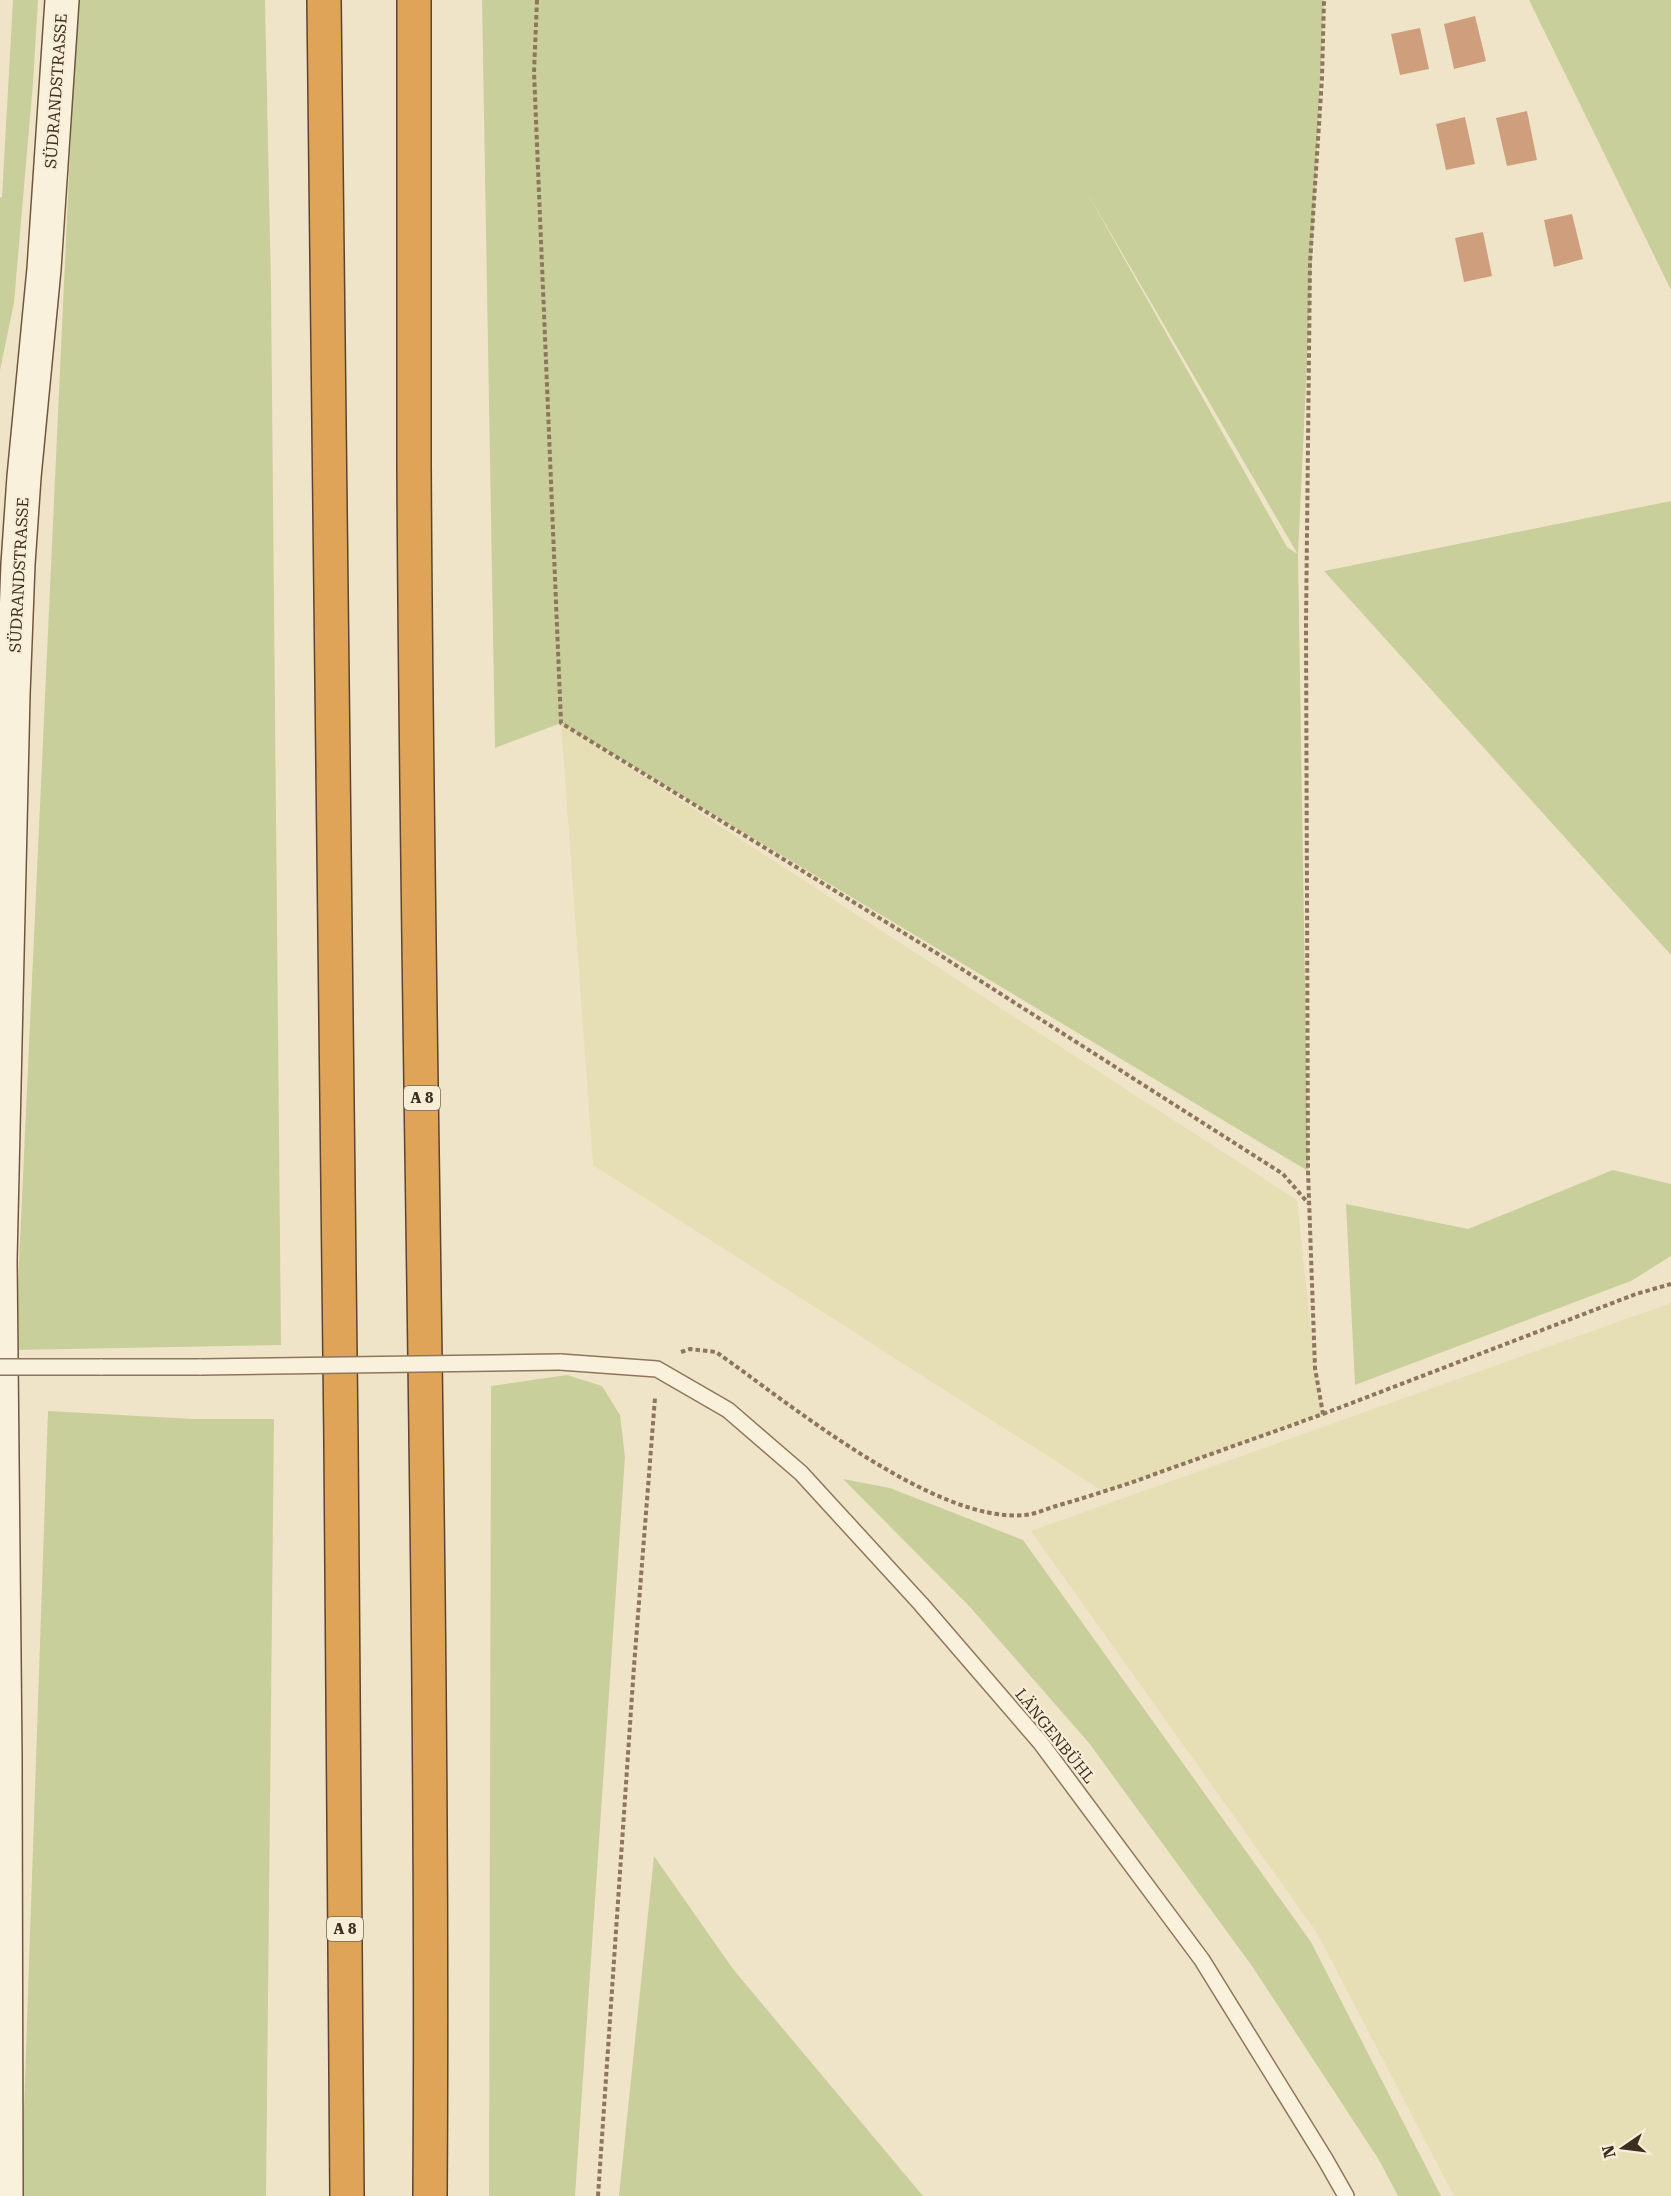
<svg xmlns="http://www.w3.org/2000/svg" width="1671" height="2196" viewBox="0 0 1671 2196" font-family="'Roboto Serif',serif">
	<rect width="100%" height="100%" fill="#f0e4c8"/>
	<g fill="#e6deb5">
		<polygon points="561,723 1297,1200 1315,1368 1323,1414 1104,1492 593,1165"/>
		<polygon points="1671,1303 1671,2196 1454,2196 1317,1933 1031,1531"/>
	</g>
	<g fill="#c9cf9b" fill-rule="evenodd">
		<polygon points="13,0 38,0 33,83 14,303 0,370 0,198 2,197"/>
		<polygon points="77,0 265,0 271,285 281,1345 15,1350"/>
		<path d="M482,0h842l-26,555 10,616 -747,-448 -66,25zM1086,191l211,362h-1l-9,-6z"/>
		<polygon points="1529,0 1671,0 1671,290"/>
		<polygon points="1671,501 1671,955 1324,571"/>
		<polygon points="1613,1170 1671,1184 1671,1256 1631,1281 1355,1385 1346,1204 1468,1229"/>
		<polygon points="567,1375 602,1386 620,1415 625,1457 575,2196 489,2196 491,1386"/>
		<polygon points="48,1411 193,1419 274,1419 266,2196 21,2196"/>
		<polygon points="843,1479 890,1488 1023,1540 1311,1942 1441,2196 1398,2196 1379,2160 1252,1966 1089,1743 970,1607"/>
		<polygon points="654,1856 733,1969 923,2196 619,2196"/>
	</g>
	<g fill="#cf9f7d">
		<polygon points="1475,16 1486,61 1454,69 1444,24"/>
		<polygon points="1420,28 1429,69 1400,75 1391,34"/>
		<polygon points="1527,111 1537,160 1507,166 1496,118"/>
		<polygon points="1465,117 1475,164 1446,170 1436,124"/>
		<polygon points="1572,214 1583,259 1554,267 1544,220"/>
		<polygon points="1483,232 1492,276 1464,282 1455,238"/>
	</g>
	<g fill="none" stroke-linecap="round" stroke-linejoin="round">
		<g stroke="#8d765c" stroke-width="18">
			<g id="lane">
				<polyline points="560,1362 657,1369 728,1410 801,1473 921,1604 1040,1742 1202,1960 1325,2159 1346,2196"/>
				<polyline points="100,1367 201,1367"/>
			</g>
		</g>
		<g stroke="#6f573f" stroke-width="36">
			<polyline id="secondary" points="6,2196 5,1756 0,1260 13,694 18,564 24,477 44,269 62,0"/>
		</g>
		<g stroke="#5b4430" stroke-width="36">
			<g id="highway">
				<polyline points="324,0 341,1442 347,2196"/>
				<path d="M414,0c0,154 -1,309 0,464 3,577 20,1154 16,1732"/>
			</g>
		</g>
		<g stroke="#8d765c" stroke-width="4" stroke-dasharray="4.5 3" stroke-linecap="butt">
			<polyline points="537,0 534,72 561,723 943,957 1283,1174 1308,1203"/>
			<path d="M681,1352l9,-3 26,3c73,51 219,172 309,163 11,-1 21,-6 31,-9 25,-7 49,-15 74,-23 64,-23 129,-46 193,-69l-8,-46 -7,-197 -2,-546 4,-362 12,-185 2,-78"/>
			<polyline points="1323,1414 1636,1294 1671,1284"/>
			<polyline points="598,2196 634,1666 655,1398"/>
		</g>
		<use href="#lane" stroke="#faf1dc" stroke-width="15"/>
		<use href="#secondary" stroke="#faf1dc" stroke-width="33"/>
		<use href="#highway" stroke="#e0a458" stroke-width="33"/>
		<g stroke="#8d765c" stroke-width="18" stroke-linecap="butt">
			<g id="lane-bridge">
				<polyline points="0,1367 100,1367"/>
				<polyline points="201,1367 560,1362"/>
			</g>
		</g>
		<use href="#lane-bridge" stroke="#faf1dc" stroke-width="15"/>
	</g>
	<g text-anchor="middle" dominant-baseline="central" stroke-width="4.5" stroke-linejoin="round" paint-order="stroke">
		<g fill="#f7eed8" stroke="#756857" stroke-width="1.5">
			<rect x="404" y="1086" width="36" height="24" rx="4.5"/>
			<rect x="327" y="1917" width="36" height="24" rx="4.5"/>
		</g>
		<g font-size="15" font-weight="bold" fill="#3d2e20">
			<text x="422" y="1098">A 8</text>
			<text x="345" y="1929">A 8</text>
		</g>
		<g font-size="16" fill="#3d2e20" stroke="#f7eed8">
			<text transform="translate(56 91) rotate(-86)">SÜDRANDSTRASSE</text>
			<text transform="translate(19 575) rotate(-87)">SÜDRANDSTRASSE</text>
			<text transform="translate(1055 1736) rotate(51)">LÄNGENBÜHL</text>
		</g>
	</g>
	<g transform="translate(1623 2148) rotate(256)" stroke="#f7eed8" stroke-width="4.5" paint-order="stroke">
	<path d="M0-4.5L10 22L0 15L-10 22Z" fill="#3d2e20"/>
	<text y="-9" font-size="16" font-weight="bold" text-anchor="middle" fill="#3d2e20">N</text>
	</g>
</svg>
